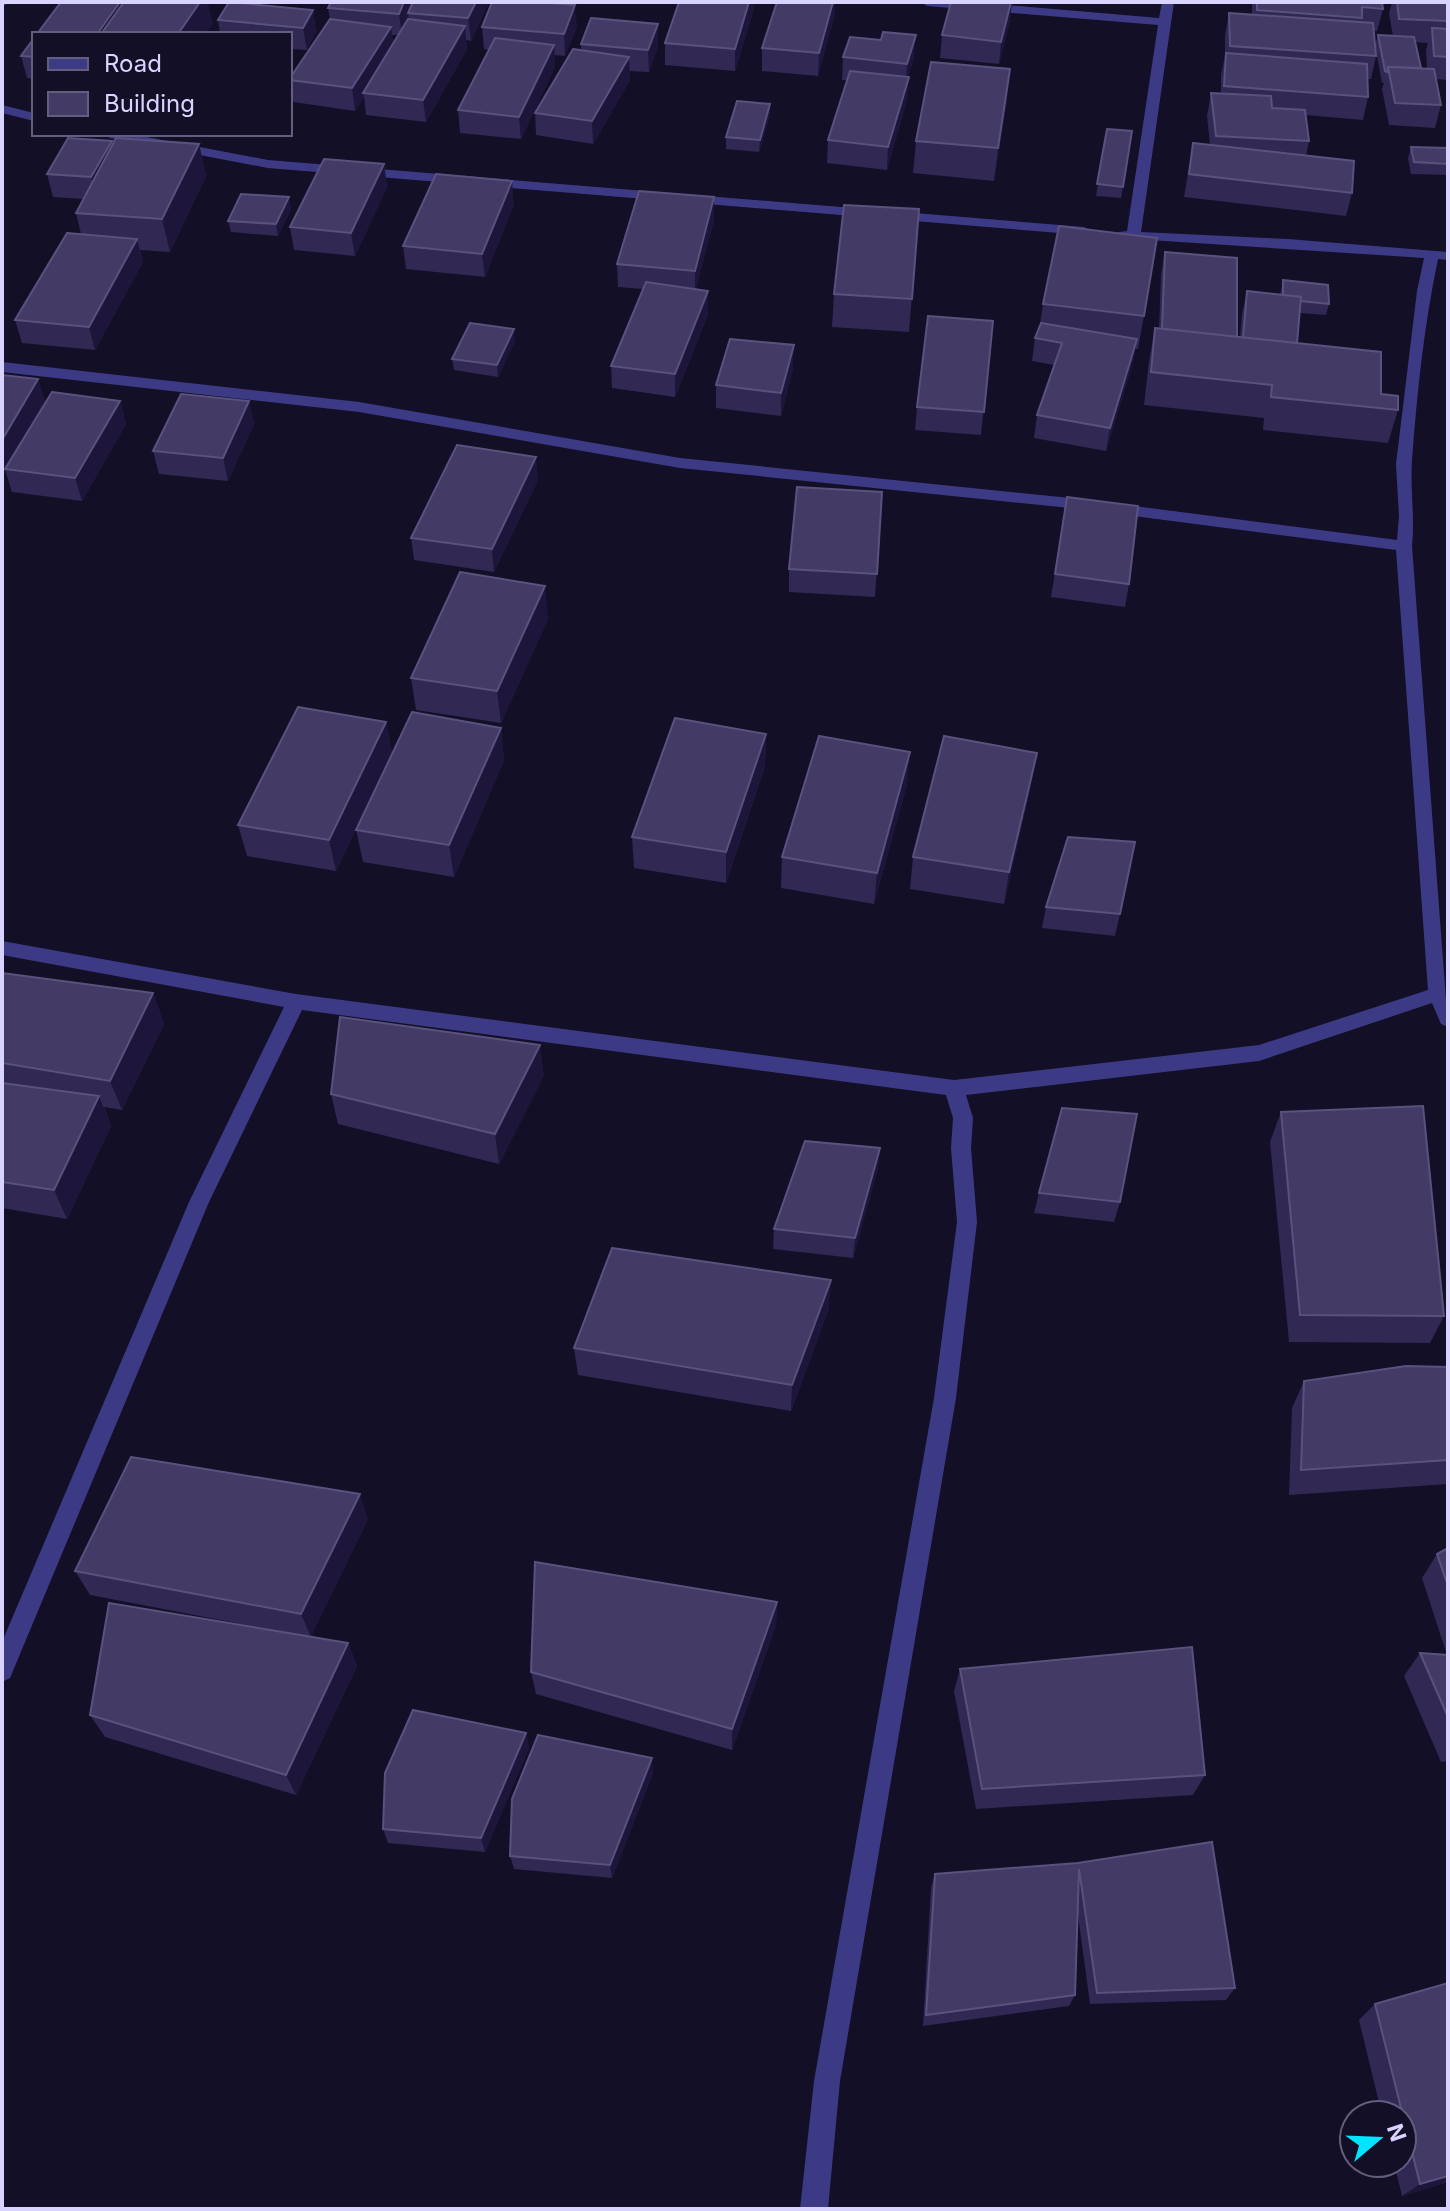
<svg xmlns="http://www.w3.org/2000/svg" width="1450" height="2211" viewBox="0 0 1450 2211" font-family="Inter,sans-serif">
	<rect width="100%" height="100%" fill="#130f26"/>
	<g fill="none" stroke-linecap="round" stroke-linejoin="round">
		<g fill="#3d3a85" fill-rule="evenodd">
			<polygon points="2,2 9,2 2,7"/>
			<path d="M921,2h51l187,16 3,-16h12l-33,230 147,7 160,13v8l-10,-1c-14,66 -21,135 -26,201 -2,29 3,57 0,86l36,481 -7,-3 -9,-21 -173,58 -293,34 7,23 -2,30 6,74 -21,176 -116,683 -12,128h-28l14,-128 120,-683 23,-176 -6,-74 2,-30 -7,-23 -644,-85 -93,192 -199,476 -8,4v-40l187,-440 95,-195 -282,-52v-14l294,53 658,86 305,-35 169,-55 -32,-440 -316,-41 -400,-41 -321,-56 -357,-40v-10l357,40 321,56 400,41 317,41 2,-24 -3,-52 21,-173 7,-33 -305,-20v-6l8,-1 31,-206 -231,-19z"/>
			<polygon points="2,105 34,113 34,121 2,113"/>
			<polygon points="103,134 131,134 268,160 1084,227 1091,231 1084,235 268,168 110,138"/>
		</g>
	</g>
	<g fill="#312854" fill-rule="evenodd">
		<path d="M331,2h158l-18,39 -5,-1 1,9 -41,73 -60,-7 -2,-18 -9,14 -62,-9 -3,-24 40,-59 -2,-11zM392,35h6l-5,8z"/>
		<path d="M1252,2h130l1,7 -6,22h-3l1,14 3,-10 15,1 -4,-23 3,-11h56v78l-12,-1 5,26 -6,23 -46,-3 -7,-36 2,-6h-2l-6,-32v5l-5,23h-3v18l-5,23 -57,-5 3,26 -3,15 46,37 -6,23 -162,-19 9,-54 17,2 -3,-29 4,-23 10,1v-19l4,-19v-21l4,-22 23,2zM1415,42l13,1 -2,7 1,19 -6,-1z"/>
		<polygon points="754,8 735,71 665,65 665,43"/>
		<polygon points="313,10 316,32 307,50 290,49 290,34 220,34 218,20"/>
		<polygon points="835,13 818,76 762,71 762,48"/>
		<polygon points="1010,20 999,64 940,58 942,35"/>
		<polygon points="482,27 577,27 565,56 554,55 555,67 521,139 460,133 458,110 489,50 484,49"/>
		<polygon points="34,38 34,79 27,78 21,56"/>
		<polygon points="581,44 658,46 649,72 629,71 630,80 593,144 536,135 535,113 581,50"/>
		<polygon points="843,57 914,57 908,77 907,100 887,170 827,163 828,140 847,80 842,80"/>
		<polygon points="1007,101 994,181 913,173 916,141"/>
		<polygon points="770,104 770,115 759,152 726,149 726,137"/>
		<polygon points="1107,129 1132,131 1121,198 1096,196"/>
		<polygon points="113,144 199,144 206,176 170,252 140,250 143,262 95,350 22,343 15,320 81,234 76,213 83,199 53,197 47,174"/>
		<polygon points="1411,147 1448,148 1448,175 1411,174 1408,158"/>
		<polygon points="384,164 387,187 355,256 294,250 290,227"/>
		<polygon points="514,204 485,277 406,269 403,246"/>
		<polygon points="291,209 278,236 231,232 228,221"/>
		<polygon points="919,209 909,332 832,327 834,294"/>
		<polygon points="714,220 696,289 708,291 708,314 675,397 612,388 611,366 643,289 618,287 617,264"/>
		<polygon points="1165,252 1237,337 1240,337 1242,314 1247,291 1280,295 1283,280 1329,304 1326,315 1300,313 1297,343 1381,394 1398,410 1388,443 1263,430 1264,418 1144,405 1149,361 1155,328 1159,329 1161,274"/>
		<polygon points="1043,304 1144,316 1138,349 1135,349 1133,362 1106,451 1034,438 1037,415 1054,365 1032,361 1035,338 1040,324"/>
		<polygon points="993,321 981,435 915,430 917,407"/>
		<polygon points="515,341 498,377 454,370 452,359"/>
		<polygon points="793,368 781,416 716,408 716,385"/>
		<polygon points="2,375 38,379 45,402 120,401 126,424 82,501 12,492 5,470 2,475"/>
		<polygon points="249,401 254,424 228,481 159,474 153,451"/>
		<polygon points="538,480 494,572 414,560 411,538"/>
		<polygon points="882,492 875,597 789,592 789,569"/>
		<polygon points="1067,497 1129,584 1125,607 1051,597"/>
		<polygon points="548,619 501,723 416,710 411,678"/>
		<polygon points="386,722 392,754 336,871 247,856 238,825"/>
		<polygon points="501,728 504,760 454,877 363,862 356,830"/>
		<polygon points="766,734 765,766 726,883 634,868 632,837"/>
		<polygon points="907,784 874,904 781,888 782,857"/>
		<polygon points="1031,785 1004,904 910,889 913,857"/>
		<polygon points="1046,907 1120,914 1115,936 1042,928"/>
		<polygon points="2,973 153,993 164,1024 122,1110 104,1107 111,1126 67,1219 2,1208"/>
		<polygon points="544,1075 499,1164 338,1124 331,1094"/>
		<polygon points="1281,1112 1444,1316 1430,1343 1289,1342 1270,1142"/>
		<polygon points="880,1148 878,1168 853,1258 773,1249 774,1229"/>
		<polygon points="1039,1193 1120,1202 1114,1222 1034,1213"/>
		<polygon points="829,1308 791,1411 578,1375 574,1348"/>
		<polygon points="1448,1367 1448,1484 1289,1495 1292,1408 1304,1381"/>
		<polygon points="368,1519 311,1636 348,1643 357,1666 296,1795 105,1737 90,1715 294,1634 90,1595 75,1571"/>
		<polygon points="1448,1548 1448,1761 1441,1762 1404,1676 1420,1653 1447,1655 1422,1578 1437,1554"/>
		<polygon points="777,1602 776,1625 732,1750 536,1694 531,1672"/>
		<polygon points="960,1669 1205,1775 1193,1795 976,1809 954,1691"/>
		<polygon points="526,1733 529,1748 485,1852 388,1843 383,1829"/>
		<polygon points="653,1773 612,1878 514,1869 510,1856"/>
		<polygon points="1078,1863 1235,1988 1226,2000 1090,2004 1078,1915 1075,1995 1069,2006 923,2026 931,1887 935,1874"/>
		<polygon points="1448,1983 1448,2182 1402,2196 1394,2163 1402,2163 1402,2115 1382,2115 1359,2020 1375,2004"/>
	</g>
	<g fill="#1d163a">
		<polygon points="120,2 125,2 118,34 97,34"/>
		<polygon points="200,2 208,2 213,24 206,34 178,34"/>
		<polygon points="404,2 417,2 408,13 409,21 402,36 399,14"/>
		<polygon points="476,2 489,2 471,41 468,18"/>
		<polygon points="749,2 754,2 754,8 735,71 735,49"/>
		<polygon points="833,2 835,2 835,13 818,76 819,53"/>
		<polygon points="1012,2 1010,20 999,64 1001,42"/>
		<polygon points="575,5 577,27 565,56 564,34"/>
		<polygon points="313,10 316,32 307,50 303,28"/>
		<polygon points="658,24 658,46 649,72 648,50"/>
		<polygon points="465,26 467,49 426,122 423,100"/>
		<polygon points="391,27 394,49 363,93 364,97 355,111 352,88"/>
		<polygon points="916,35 914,57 906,86 907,64"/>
		<polygon points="554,45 555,67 521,139 519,117"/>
		<polygon points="629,57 630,80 593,144 592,121"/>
		<polygon points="1010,69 1007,101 994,181 998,148"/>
		<polygon points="909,77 907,100 887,170 888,147"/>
		<polygon points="770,104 770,115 759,152 760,140"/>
		<polygon points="112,141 117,164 97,200 91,177"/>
		<polygon points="199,144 206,176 170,252 162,219"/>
		<polygon points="384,164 387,187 355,256 351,233"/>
		<polygon points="512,181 514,204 485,277 482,254"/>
		<polygon points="289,197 291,209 278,236 276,224"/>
		<polygon points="714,197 714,220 695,294 695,271"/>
		<polygon points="137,239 143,262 95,350 89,327"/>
		<polygon points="708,291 708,314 675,397 675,374"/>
		<polygon points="514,329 515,341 498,377 497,365"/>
		<polygon points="1137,339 1133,362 1106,451 1110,428"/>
		<polygon points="794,345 793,368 781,416 781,393"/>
		<polygon points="38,379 45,402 2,475 2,440"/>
		<polygon points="120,401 126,424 82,501 75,478"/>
		<polygon points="249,401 254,424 228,481 223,458"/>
		<polygon points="536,457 538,480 494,572 492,549"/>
		<polygon points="545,586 548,619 501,723 497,691"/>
		<polygon points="386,722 392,754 336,871 329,840"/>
		<polygon points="501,728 504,760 454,877 449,845"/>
		<polygon points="766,734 765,766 726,883 726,852"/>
		<polygon points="910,752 907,784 874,904 877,873"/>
		<polygon points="1037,753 1031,785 1004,904 1009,872"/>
		<polygon points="153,993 164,1024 122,1110 110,1081"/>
		<polygon points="540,1045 544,1075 499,1164 495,1134"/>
		<polygon points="99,1096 111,1126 67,1219 54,1190"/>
		<polygon points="880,1148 878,1168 853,1258 855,1238"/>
		<polygon points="831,1280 829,1308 791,1411 792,1385"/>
		<polygon points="360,1494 368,1519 311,1637 301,1614"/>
		<polygon points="777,1602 776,1625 732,1750 732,1729"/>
		<polygon points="348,1643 357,1666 296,1795 286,1775"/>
		<polygon points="526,1733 529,1748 485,1852 481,1838"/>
		<polygon points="652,1758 653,1773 612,1878 610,1865"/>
		<polygon points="1448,2176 1448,2182 1402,2196 1420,2184"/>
	</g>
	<g fill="#433a66" stroke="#5a527e" stroke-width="2">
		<polygon points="61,2 120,2 97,34 37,34"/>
		<polygon points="124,2 200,2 178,34 101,34"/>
		<polygon points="229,2 313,10 303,28 218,20"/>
		<polygon points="331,2 404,2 399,14 328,8"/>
		<polygon points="413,2 476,2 468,18 408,13"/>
		<polygon points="492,2 539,2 575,5 564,34 482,27"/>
		<polygon points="679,2 749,2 735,49 665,43"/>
		<polygon points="777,2 833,2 819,53 762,48"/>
		<polygon points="951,2 1011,2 1001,42 942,35"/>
		<polygon points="1257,2 1382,2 1383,9 1362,7 1362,18 1257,10"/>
		<polygon points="1397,2 1448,2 1448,21 1399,19"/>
		<polygon points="1229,13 1373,23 1376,56 1230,46"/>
		<polygon points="591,18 658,24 648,50 581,44"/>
		<polygon points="330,19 391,27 352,88 290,80 290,78"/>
		<polygon points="408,19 465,26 423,100 363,93"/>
		<polygon points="1432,28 1448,29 1448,57 1434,56"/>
		<polygon points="883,32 916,35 907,64 843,57 850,37 881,40"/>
		<polygon points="1378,35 1414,37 1421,68 1388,67 1387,72 1385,71"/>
		<polygon points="34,38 34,57 21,56"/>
		<polygon points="495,38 554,45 519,117 458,110"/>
		<polygon points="573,49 629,57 592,121 535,113"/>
		<polygon points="1226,53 1367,64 1368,97 1224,86"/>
		<polygon points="931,62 1010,69 998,148 916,141"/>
		<polygon points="1388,67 1434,69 1441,105 1395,103"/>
		<polygon points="850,71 909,77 888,147 828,140"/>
		<polygon points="1211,93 1271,96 1272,108 1305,110 1309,141 1216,136"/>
		<polygon points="737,101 770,104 760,140 726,137"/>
		<polygon points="1107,129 1132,131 1123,187 1097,184"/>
		<polygon points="68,138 112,141 91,177 47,174"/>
		<polygon points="116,138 199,144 162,219 76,213"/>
		<polygon points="1193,143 1354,161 1352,193 1189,174"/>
		<polygon points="1411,147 1448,148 1448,164 1414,162"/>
		<polygon points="324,159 384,164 351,233 290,227"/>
		<polygon points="436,174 512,181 482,254 403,246"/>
		<polygon points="639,191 714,197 695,271 617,264"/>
		<polygon points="241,194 289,197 276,224 228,221"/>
		<polygon points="844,205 919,209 912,299 834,294"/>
		<polygon points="1059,226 1157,238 1144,316 1043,304"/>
		<polygon points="67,233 137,239 89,327 15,320"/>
		<polygon points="1165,252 1237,258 1237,337 1162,329"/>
		<polygon points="1283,280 1328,285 1329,304 1301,301 1301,297 1283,295"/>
		<polygon points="646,282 708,291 675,374 611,366"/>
		<polygon points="1247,291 1301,297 1297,343 1243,338"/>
		<polygon points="928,316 993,321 984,412 917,407"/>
		<polygon points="470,323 514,329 497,365 452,359"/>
		<polygon points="1041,323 1137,339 1110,428 1037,415 1062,343 1035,338"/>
		<polygon points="1155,328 1381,352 1381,394 1398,396 1398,410 1271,397 1272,385 1151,372"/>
		<polygon points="730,339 794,345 781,393 716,385"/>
		<polygon points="2,375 38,379 2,440"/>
		<polygon points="52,392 120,401 75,478 5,469"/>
		<polygon points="181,394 249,401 223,458 153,451"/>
		<polygon points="457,445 536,457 492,549 411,538"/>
		<polygon points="797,487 882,492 877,574 789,569"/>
		<polygon points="1067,497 1138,506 1129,584 1055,574"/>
		<polygon points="460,572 545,586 497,691 411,678"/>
		<polygon points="298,707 386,722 329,840 238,825"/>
		<polygon points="412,712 501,728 449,845 356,830"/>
		<polygon points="675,718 766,734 726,852 632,837"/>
		<polygon points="819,736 910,752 877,873 782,857"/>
		<polygon points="944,736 1037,753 1009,872 913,857"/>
		<polygon points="1068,837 1135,842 1120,914 1046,907"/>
		<polygon points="2,973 153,993 110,1081 2,1063"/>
		<polygon points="340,1017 540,1045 495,1134 331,1094"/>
		<polygon points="2,1083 99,1096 54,1190 2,1182"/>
		<polygon points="1423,1106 1444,1316 1300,1315 1281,1112"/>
		<polygon points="1062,1108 1137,1114 1120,1202 1039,1193"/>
		<polygon points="805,1141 880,1148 855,1238 774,1229"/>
		<polygon points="612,1248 831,1280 792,1385 574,1348"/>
		<polygon points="1406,1366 1448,1367 1448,1460 1301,1470 1304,1381"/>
		<polygon points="131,1457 360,1494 301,1614 75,1571"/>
		<polygon points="1448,1548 1448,1586 1437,1554"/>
		<polygon points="535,1562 777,1602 732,1729 531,1672"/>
		<polygon points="109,1603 348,1643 286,1775 90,1715"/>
		<polygon points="1192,1647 1205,1775 982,1789 960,1669"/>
		<polygon points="1420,1653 1448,1655 1448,1717"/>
		<polygon points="413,1710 526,1733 481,1838 383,1829 385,1773"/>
		<polygon points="538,1735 652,1758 610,1865 510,1856 512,1799"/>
		<polygon points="1212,1842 1235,1988 1097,1993 1079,1869 1075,1995 926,2015 935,1874 1078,1863"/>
		<polygon points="1448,1983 1448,2176 1420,2184 1375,2004"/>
	</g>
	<rect width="1450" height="2211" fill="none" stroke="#d9d4ff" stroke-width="8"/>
	<rect x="32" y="32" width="260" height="104" fill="#130f26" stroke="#625e7d" stroke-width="2"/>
	<rect x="48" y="58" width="40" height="12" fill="#3d3a85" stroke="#625e7d" stroke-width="2"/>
	<text x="104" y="72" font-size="24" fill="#d9d4ff">Road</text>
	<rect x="48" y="92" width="40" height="24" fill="#433a66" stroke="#625e7d" stroke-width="2"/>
	<text x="104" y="112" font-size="24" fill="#d9d4ff">Building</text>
	<g transform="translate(1378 2139) rotate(71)"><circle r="38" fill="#130f26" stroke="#625e7d" stroke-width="2"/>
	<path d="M0-6L14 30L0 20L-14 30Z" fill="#00e5ff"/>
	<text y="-12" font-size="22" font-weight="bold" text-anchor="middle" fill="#d9d4ff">N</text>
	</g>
</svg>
